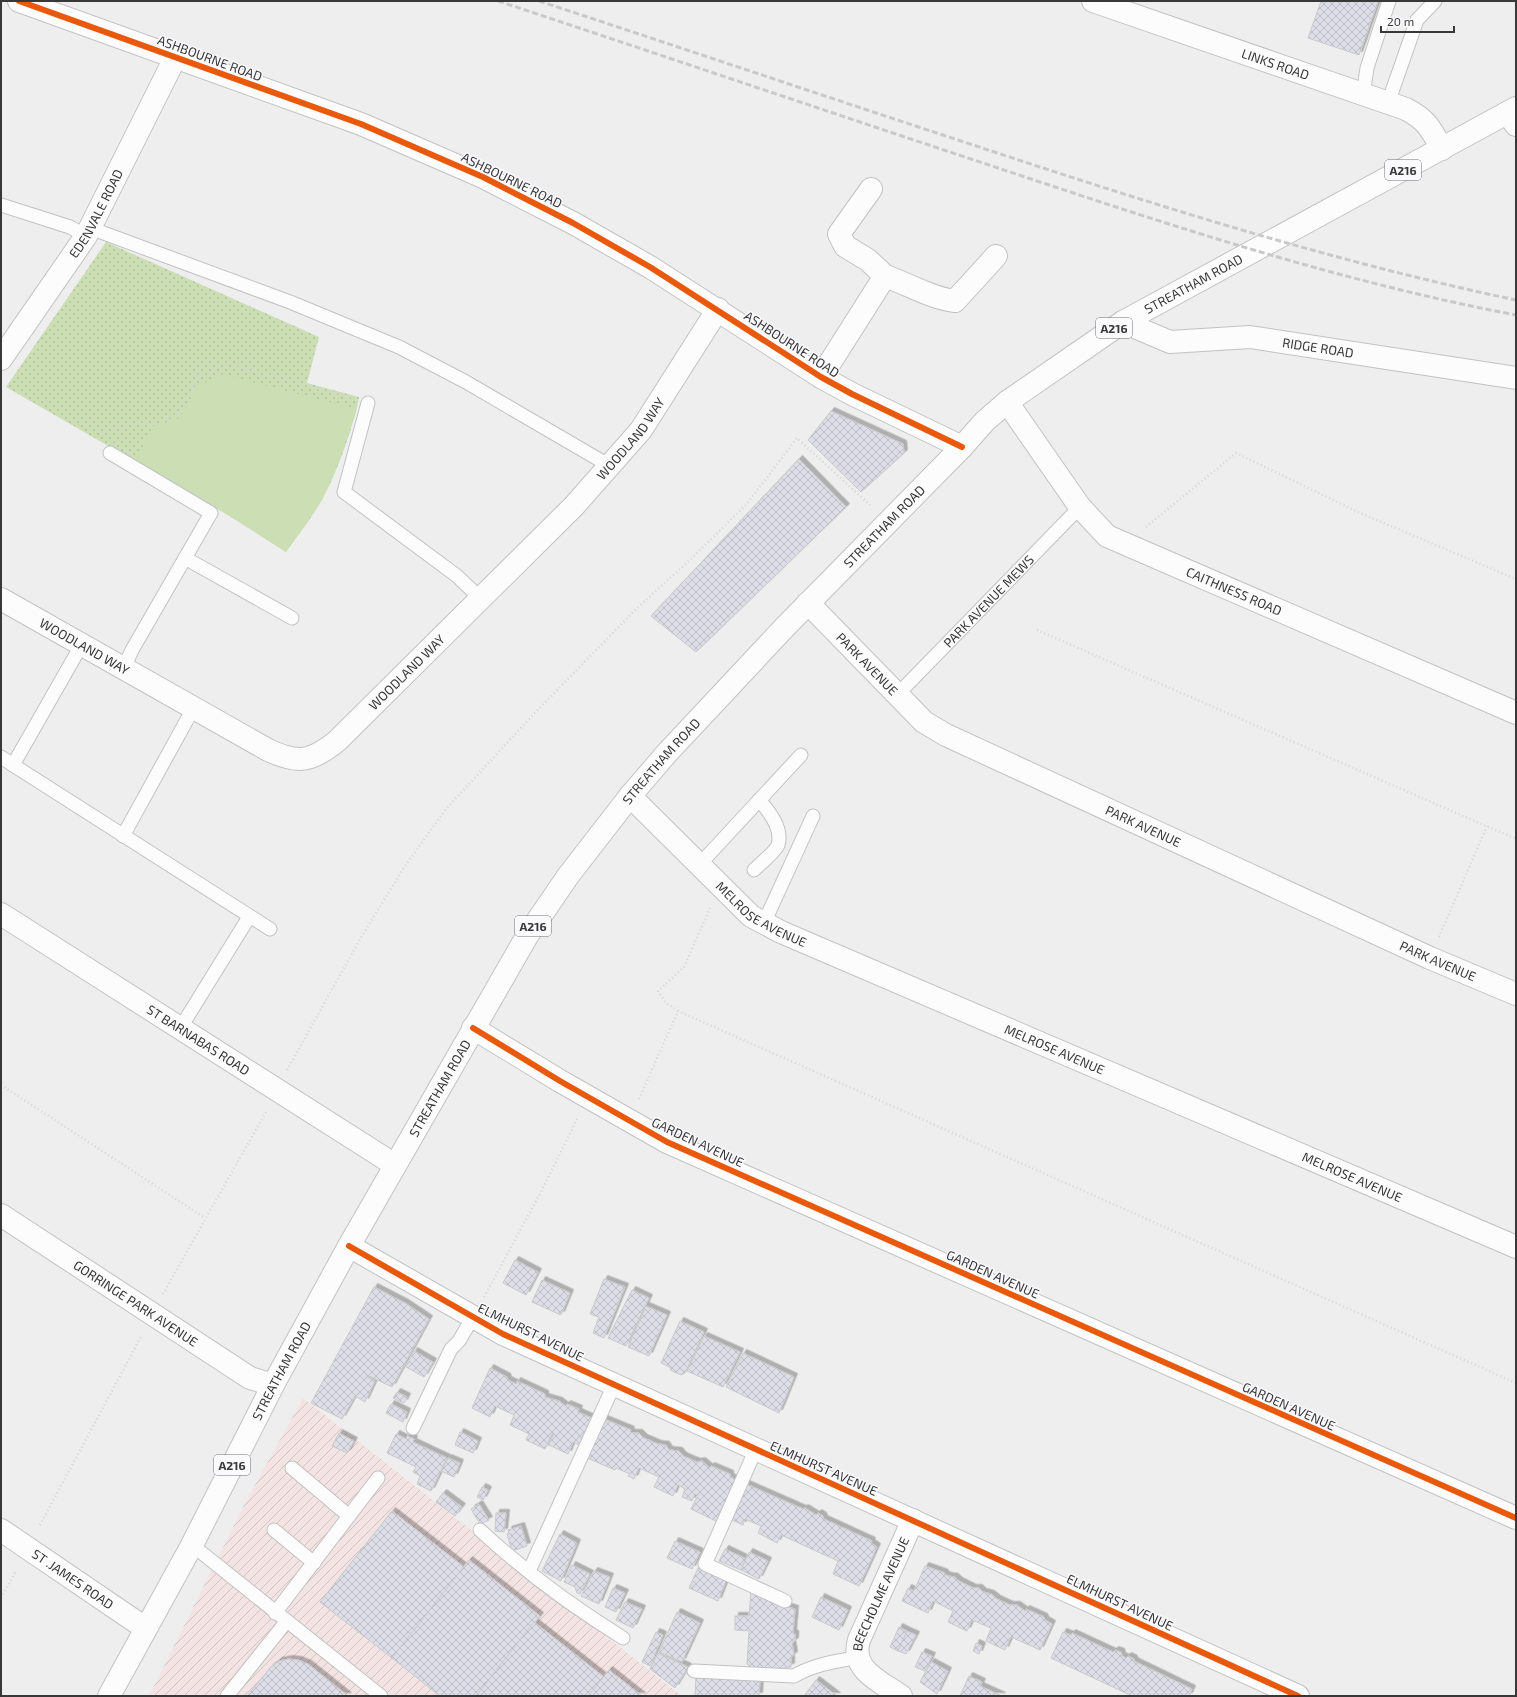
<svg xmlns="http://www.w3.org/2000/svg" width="1517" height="1697" viewBox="0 0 1517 1697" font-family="'Exo 2',sans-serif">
	<defs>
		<pattern id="industrial-furrows" width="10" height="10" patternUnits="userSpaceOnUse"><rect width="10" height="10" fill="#f3e4e3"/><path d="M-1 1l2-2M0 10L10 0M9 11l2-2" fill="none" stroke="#d1c4c4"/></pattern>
		<pattern id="grass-dots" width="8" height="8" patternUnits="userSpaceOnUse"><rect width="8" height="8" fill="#cbdeb4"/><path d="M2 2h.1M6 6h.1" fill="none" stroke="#afbf9c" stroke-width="1.8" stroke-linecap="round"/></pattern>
		<pattern id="building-cross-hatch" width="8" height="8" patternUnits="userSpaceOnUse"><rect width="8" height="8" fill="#dddde8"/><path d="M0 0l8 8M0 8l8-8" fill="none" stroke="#bebec8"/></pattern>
		<filter id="shadow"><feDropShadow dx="3.5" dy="-3.5" stdDeviation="0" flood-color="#0004"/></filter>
	</defs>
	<rect width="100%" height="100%" fill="#eee"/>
	<polygon fill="url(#industrial-furrows)" points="303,1398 682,1696 149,1696 244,1505"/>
	<path fill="url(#grass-dots)" d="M106,242l213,95 -12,46 52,14c-4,25 -24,82 -38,104 -10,18 -23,34 -35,51l-58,-37 -222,-128z"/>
	<polygon fill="#cbdeb4" points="221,374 357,409 336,468 322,500 286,552 228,515 135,462 153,426 177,419 184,411 196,387"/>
	<g fill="url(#building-cross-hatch)" stroke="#c9c9c9" filter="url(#shadow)">
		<polygon points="1321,1 1378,1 1359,55 1308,38"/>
		<polygon points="831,411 903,444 904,453 861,492 808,440"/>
		<polygon points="799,459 846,507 696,652 651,616"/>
		<polygon points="515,1260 538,1272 526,1295 503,1283"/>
		<polygon points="604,1279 625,1287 604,1338 593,1333 599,1317 590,1314"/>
		<polygon points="542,1280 570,1293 561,1315 532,1302"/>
		<polygon points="374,1287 405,1303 429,1319 392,1387 367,1375 366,1376 375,1381 365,1402 355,1396 342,1419 311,1403"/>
		<polygon points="632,1290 649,1298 626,1346 608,1338"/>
		<polygon points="646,1306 667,1315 649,1356 628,1347"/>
		<polygon points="680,1321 704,1332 685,1373 681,1375 670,1370 671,1368 661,1363"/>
		<polygon points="704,1336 740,1352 723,1387 687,1371"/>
		<polygon points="414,1351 433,1362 424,1377 406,1367"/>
		<polygon points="743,1353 794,1377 779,1413 726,1387"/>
		<polygon points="490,1368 507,1377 508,1380 516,1384 517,1381 545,1394 545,1397 559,1401 564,1405 566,1406 567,1404 579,1409 578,1412 594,1419 582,1446 573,1442 568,1454 549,1445 554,1433 553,1432 545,1449 526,1440 529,1434 510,1425 514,1415 495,1406 490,1417 472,1408"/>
		<polygon points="397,1392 407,1397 404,1403 393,1398"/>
		<polygon points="391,1404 407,1412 403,1422 386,1413"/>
		<polygon points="604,1419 631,1430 630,1432 633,1433 639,1433 644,1438 658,1444 666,1445 669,1450 679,1451 683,1456 697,1462 702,1461 710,1468 711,1466 730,1474 730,1477 736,1480 718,1522 691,1509 698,1495 695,1494 692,1501 682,1497 685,1489 678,1485 673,1496 654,1487 659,1477 639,1468 634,1479 628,1476 630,1474 616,1468 615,1470 587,1458"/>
		<polygon points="460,1432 478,1441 473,1453 455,1445"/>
		<polygon points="339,1433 354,1441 347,1453 332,1446"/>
		<polygon points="396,1434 406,1439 407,1436 414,1439 413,1442 447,1458 431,1491 417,1484 420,1476 413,1472 416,1467 387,1453"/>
		<polygon points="448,1458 460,1463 454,1477 441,1471"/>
		<polygon points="746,1484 803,1509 805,1508 816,1515 818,1513 823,1516 824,1519 872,1541 871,1543 877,1547 859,1586 833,1574 838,1561 781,1535 777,1543 758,1533 761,1526 745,1519 743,1525 730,1519"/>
		<polygon points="482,1487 488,1490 483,1500 477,1497"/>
		<polygon points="443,1493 462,1507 455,1516 436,1502"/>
		<polygon points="479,1504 489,1520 480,1524 471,1509"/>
		<polygon points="392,1511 464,1567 392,1658 320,1602"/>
		<polygon points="496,1513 506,1513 504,1532 495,1531"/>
		<polygon points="521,1526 527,1546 512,1551 507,1534 509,1533 508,1530"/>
		<polygon points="560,1534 577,1543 561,1581 542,1571"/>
		<polygon points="675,1541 700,1552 692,1569 667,1558"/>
		<polygon points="725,1549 746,1559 741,1570 719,1561"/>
		<polygon points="749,1552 768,1561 759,1579 741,1570"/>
		<polygon points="469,1560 540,1616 476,1696 440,1696 392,1658"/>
		<polygon points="572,1565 590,1574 580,1594 577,1593 575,1587 564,1582"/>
		<polygon points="925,1566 945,1573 944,1574 948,1576 955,1577 959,1581 973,1588 979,1588 983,1592 991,1594 997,1599 1010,1605 1017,1605 1025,1611 1026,1609 1044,1617 1045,1620 1052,1624 1040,1650 1011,1637 1005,1650 986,1641 991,1628 972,1620 967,1631 948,1622 953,1611 933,1601 928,1613 902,1601 908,1588 914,1591"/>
		<polygon points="698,1568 726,1581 718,1601 689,1588"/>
		<polygon points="594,1571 610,1577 599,1604 581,1596"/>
		<polygon points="613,1588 625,1593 616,1612 605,1607"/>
		<polygon points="751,1591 771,1602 795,1609 793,1633 795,1634 795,1641 792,1643 794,1655 791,1657 791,1667 785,1667 785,1671 749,1669 749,1665 747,1664 749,1631 735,1630 735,1616 749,1616"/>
		<polygon points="821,1597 848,1610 839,1630 812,1617"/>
		<polygon points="625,1602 642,1609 633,1628 616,1620"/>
		<polygon points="677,1612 700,1623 682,1662 659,1652"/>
		<polygon points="534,1622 604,1677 588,1696 476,1696"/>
		<polygon points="899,1627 907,1631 898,1651 890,1647"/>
		<polygon points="907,1631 916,1635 906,1654 898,1651"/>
		<polygon points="656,1632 663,1635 650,1666 642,1662"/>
		<polygon points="1063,1632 1071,1635 1072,1633 1113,1652 1115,1650 1121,1652 1122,1656 1126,1658 1128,1656 1134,1659 1134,1661 1192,1689 1189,1696 1132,1696 1051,1658"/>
		<polygon points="976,1643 982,1646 979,1654 973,1651"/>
		<polygon points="922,1652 932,1656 925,1671 915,1667"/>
		<polygon points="658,1653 688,1667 675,1688 650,1669"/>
		<polygon points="289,1659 298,1660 308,1664 348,1696 247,1696 271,1667 279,1661"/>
		<polygon points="931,1662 948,1671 937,1694 920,1682"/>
		<polygon points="609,1670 642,1696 588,1696"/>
		<polygon points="696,1674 760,1679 759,1696 695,1696"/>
		<polygon points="969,1676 982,1682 980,1686 1002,1696 960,1696"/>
		<polygon points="816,1680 837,1696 804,1696"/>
	</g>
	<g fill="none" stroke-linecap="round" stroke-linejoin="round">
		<g stroke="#c2c2c2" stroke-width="15">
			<g id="lane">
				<polyline points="1363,95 1367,68 1389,1"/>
				<polyline points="1388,103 1417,20 1435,1"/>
				<polyline points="1,205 70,227 86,236"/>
				<polyline points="90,228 290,302 399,347 466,382 610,466"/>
				<polyline points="368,403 344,492 457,576 480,598"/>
				<polyline points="110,453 211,513 132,650 124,668"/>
				<polyline points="185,558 292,618"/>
				<polyline points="82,644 13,765 270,929"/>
				<path id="s1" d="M897,695l183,-188"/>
				<polyline points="1,757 13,765"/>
				<polyline points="123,836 194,707"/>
				<polyline points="700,864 801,755"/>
				<path d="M754,870c5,-5 22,-19 24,-25 5,-17 -9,-34 -19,-45"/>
				<polyline points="764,923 813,816"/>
				<polyline points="181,1027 249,917"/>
				<polyline points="413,1428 451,1349 459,1341 473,1317"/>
				<polyline points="756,1449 705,1564 785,1601"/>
				<polyline points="292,1468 349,1516"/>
				<polyline points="274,1530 314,1563"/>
				<path d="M480,1530c43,40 93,77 143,108"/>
				<polyline points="192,1545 381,1696"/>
				<polyline points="529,1571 614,1385"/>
				<polyline points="275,1613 378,1478"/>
				<path d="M694,1671l100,5c19,-11 41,-15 63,-18"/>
				<polyline points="227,1696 286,1622"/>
			</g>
		</g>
		<g stroke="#c2c2c2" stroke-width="24">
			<g id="street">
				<polyline points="19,1 361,124 483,177 573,223 650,267 821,377 852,394 962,447"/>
				<path id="s2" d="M1093,1l313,108c21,11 25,20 36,40"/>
				<polyline points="1507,113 1516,125"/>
				<path d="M885,276c23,8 46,22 70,25l41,-45"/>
				<path id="s3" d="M1123,322l47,20 80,-5 266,41"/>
				<path id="s4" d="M1,359l85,-123 89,-178"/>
				<polyline points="821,377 885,276 868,260 845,246 839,234 871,189"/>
				<path id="s5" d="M1007,402l73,105 27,29 409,177"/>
				<path id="s6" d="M1,599l267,151c30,14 43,12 69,-9l237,-235 67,-76 77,-121"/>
				<path id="s7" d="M808,603l116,119 22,13 484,223 86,36"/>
				<path id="s8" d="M630,796l121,120 30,16 735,315"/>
				<path id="s9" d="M1,914l394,251"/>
				<polyline points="473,1028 560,1081 667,1142 1516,1518"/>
				<path id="s10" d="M1,1215l249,163 23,7"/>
				<polyline points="349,1246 503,1334 1298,1696"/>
				<path id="s11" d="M1,1530l144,98"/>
				<path id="s12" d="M901,1696c-21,-15 -51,-26 -42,-56l54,-120"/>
			</g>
		</g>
		<g stroke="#c2c2c2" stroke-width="24">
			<g id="primary">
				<path id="s13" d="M109,1696l83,-151 81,-160 76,-139 178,-310 41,-60 62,-80 37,-43 116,-124 179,-182 23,-26 22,-19 116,-80 393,-214"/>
			</g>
		</g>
		<g stroke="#d6d6d7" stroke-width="2.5" stroke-dasharray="1 3" stroke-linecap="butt">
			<polyline points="197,377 227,363 351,398"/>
			<polyline points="100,433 147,421 170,418 182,409 204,363"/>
			<polyline points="1146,527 1236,453 1360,513 1516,579"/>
			<polyline points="1037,630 1516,839"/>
			<polyline points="1439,937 1487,826"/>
			<polyline points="678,1011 666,1003 658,991 684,967 710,908"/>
			<polyline points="287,1070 359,941 403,869 446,809 532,716 637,608 691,559 746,505 797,438 871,506"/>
			<polyline points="1,1085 205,1218"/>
			<polyline points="639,1099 678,1011 1516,1383"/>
			<polyline points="163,1294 267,1110"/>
			<polyline points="484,1297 542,1190 578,1117"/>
			<polyline points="40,1525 142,1335"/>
			<polyline points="1,1598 16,1571"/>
		</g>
		<use href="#lane" stroke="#fcfcfc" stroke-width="13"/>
		<use href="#street" stroke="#fcfcfc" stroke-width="22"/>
		<use href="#primary" stroke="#fcfcfc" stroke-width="22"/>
		<g stroke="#c9c9c9" stroke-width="3" stroke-dasharray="6 3" stroke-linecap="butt">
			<path d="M498,1c163,54 325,109 488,163 174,58 350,117 530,151"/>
			<path d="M539,1c140,46 279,93 419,139 184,61 368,120 558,160"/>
		</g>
		<g stroke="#fafafd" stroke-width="8">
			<g id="cycleway">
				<polyline points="19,1 361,124 483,177 573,223 650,267 821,377 852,394 962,447"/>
				<polyline points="473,1028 560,1081 667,1142 1516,1518"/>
				<polyline points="349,1246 503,1334 1298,1696"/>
			</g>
		</g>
		<use href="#cycleway" stroke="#e8590c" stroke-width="6"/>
	</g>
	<g text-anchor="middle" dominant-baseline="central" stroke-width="3" stroke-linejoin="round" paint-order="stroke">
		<g fill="#fafafd" stroke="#727274" stroke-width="1">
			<rect x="1385" y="160" width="36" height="20" rx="3"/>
			<rect x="1096" y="318" width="36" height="20" rx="3"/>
			<rect x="515" y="916" width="36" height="20" rx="3"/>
			<rect x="214" y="1455" width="36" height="20" rx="3"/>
		</g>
		<g font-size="12" font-weight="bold" fill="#383839">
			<text x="1403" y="170">A216</text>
			<text x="1114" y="328">A216</text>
			<text x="533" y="926">A216</text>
			<text x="232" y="1465">A216</text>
		</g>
		<g font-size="13" fill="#383839" stroke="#fafafd">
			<text transform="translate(210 58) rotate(20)">ASHBOURNE ROAD</text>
			<text stroke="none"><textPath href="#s2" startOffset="193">LINKS ROAD</textPath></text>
			<text transform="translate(512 180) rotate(26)">ASHBOURNE ROAD</text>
			<text stroke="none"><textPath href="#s4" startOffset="174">EDENVALE ROAD</textPath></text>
			<text stroke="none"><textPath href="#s13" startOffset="1808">STREATHAM ROAD</textPath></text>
			<text transform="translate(792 344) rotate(33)">ASHBOURNE ROAD</text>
			<text stroke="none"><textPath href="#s3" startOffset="200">RIDGE ROAD</textPath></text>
			<text stroke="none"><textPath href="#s6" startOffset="804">WOODLAND WAY</textPath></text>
			<text stroke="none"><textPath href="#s13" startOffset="1412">STREATHAM ROAD</textPath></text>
			<text stroke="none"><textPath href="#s5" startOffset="306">CAITHNESS ROAD</textPath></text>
			<text stroke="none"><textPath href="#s1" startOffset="131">PARK AVENUE MEWS</textPath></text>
			<text stroke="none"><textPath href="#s6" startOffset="96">WOODLAND WAY</textPath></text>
			<text stroke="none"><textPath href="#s7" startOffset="85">PARK AVENUE</textPath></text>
			<text stroke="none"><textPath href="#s6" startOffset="480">WOODLAND WAY</textPath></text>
			<text stroke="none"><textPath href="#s13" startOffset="1088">STREATHAM ROAD</textPath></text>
			<text stroke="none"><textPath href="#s7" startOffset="409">PARK AVENUE</textPath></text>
			<text stroke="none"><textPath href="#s8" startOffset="178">MELROSE AVENUE</textPath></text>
			<text stroke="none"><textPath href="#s7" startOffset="733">PARK AVENUE</textPath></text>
			<text stroke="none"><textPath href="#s9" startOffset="234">ST BARNABAS ROAD</textPath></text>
			<text stroke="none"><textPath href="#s8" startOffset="502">MELROSE AVENUE</textPath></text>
			<text stroke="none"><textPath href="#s13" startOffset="692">STREATHAM ROAD</textPath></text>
			<text transform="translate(698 1142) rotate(25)">GARDEN AVENUE</text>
			<text stroke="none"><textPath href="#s8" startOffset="826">MELROSE AVENUE</textPath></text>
			<text transform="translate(993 1274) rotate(24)">GARDEN AVENUE</text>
			<text stroke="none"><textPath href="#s10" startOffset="161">GORRINGE PARK AVENUE</textPath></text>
			<text transform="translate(531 1332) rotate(26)">ELMHURST AVENUE</text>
			<text stroke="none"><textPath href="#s13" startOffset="368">STREATHAM ROAD</textPath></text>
			<text transform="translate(1289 1406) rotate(24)">GARDEN AVENUE</text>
			<text transform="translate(824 1468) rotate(24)">ELMHURST AVENUE</text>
			<text stroke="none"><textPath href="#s11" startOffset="87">ST .JAMES ROAD</textPath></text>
			<text stroke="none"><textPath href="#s12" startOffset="127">BEECHOLME AVENUE</textPath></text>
			<text transform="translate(1120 1602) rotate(25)">ELMHURST AVENUE</text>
		</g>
	</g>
	<rect width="1517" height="1697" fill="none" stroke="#383839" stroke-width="4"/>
	<path d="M1381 26v6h73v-6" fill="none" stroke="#383839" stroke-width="2"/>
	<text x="1387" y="26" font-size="12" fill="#383839" stroke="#fafafd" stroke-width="3" paint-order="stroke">20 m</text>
</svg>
